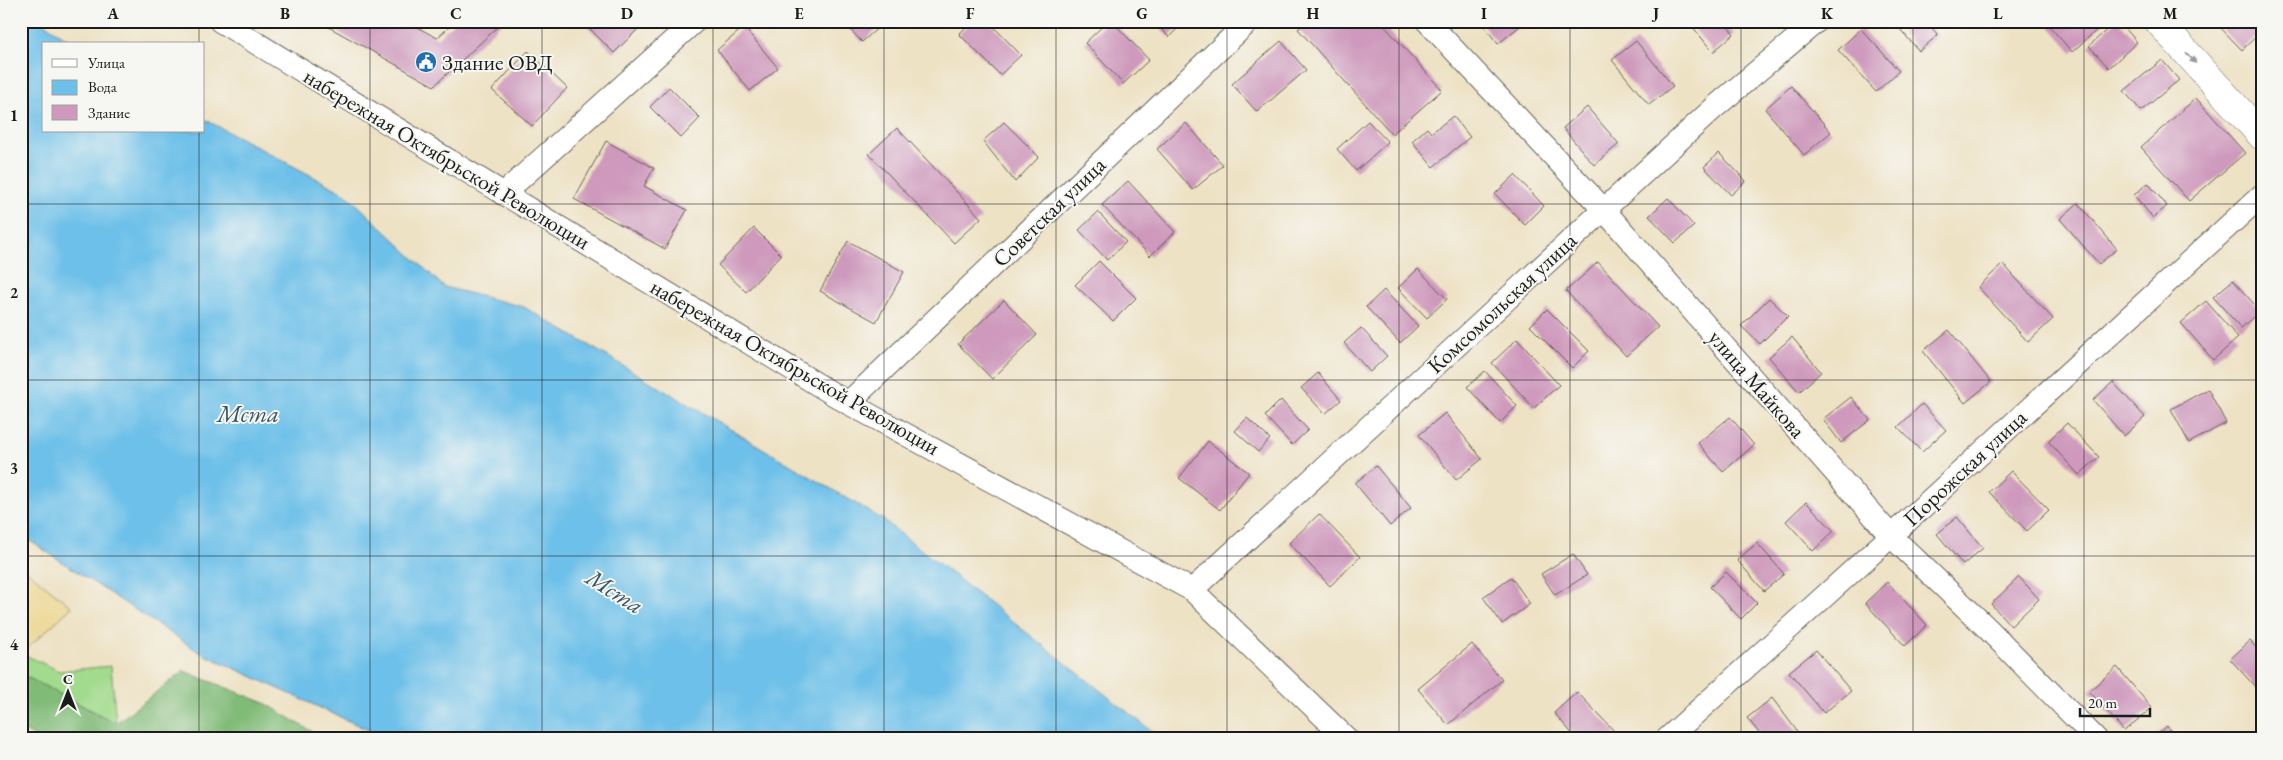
<svg xmlns="http://www.w3.org/2000/svg" width="2283" height="760" viewBox="0 0 2283 760" font-family="'EB Garamond',serif">
	<rect width="100%" height="100%" fill="#f6f6f2"/>
	<filter id="ink" filterUnits="userSpaceOnUse"><feTurbulence type="fractalNoise" baseFrequency=".02" numOctaves="2"/><feDisplacementMap in="SourceGraphic" scale="10" xChannelSelector="R" yChannelSelector="G"/><feConvolveMatrix kernelMatrix="1 2 1 2 8 2 1 2 1" color-interpolation-filters="sRGB"/></filter>
	<filter id="wash" filterUnits="userSpaceOnUse"><feTurbulence type="fractalNoise" baseFrequency=".0096" numOctaves="4" result="noise"/><feDisplacementMap in="SourceGraphic" scale="20" xChannelSelector="R" yChannelSelector="G"/><feGaussianBlur stdDeviation="1.12" result="paint"/><feColorMatrix in="noise" values="0 0 0 0 0 0 0 0 0 0 0 0 0 0 0 0 0 1.4 0 .05"/><feComposite in="paint" operator="in"/></filter>
	<g filter="url(#wash)">
		<rect width="100%" height="100%" fill="#eee2c5"/>
		<polygon fill="#a2db8d" stroke="#5f7c54" points="21,653 59,671 111,666 116,723 21,674"/>
		<polygon fill="#81bb78" stroke="#4e6c4a" points="184,671 265,703 324,739 39,739 21,729 21,674 116,723"/>
		<polygon fill="#eeda9e" stroke="#857b5d" points="21,566 72,607 22,653 21,653"/>
		<polygon fill="#6dc0e9" stroke="#446e82" points="21,21 41,21 74,44 44,44 44,131 204,131 204,119 346,194 444,287 524,307 882,519 1162,739 388,739 201,653 21,535"/>
		<g id="blocks">
			<g fill="#ce99bc">
				<polygon points="318,21 406,21 437,38 456,21 504,21 434,86"/>
				<polygon points="582,21 636,21 641,26 614,53"/>
				<polygon points="842,21 879,21 882,24 862,42"/>
				<polygon points="972,21 988,21 1021,55 1000,75 959,34"/>
				<polygon points="1108,21 1112,21 1149,60 1123,84 1085,43"/>
				<polygon points="1153,21 1185,21 1169,37"/>
				<polygon points="1307,21 1380,21 1442,90 1392,134 1298,29"/>
				<polygon points="1480,21 1526,21 1498,44"/>
				<polygon points="1688,21 1723,21 1734,34 1713,52"/>
				<polygon points="1893,21 1926,21 1938,35 1919,51"/>
				<polygon points="2047,21 2107,21 2072,52 2046,22"/>
				<polygon points="2116,21 2119,21 2137,42 2109,68 2089,46"/>
				<polygon points="2214,21 2261,21 2262,31 2242,50"/>
				<polygon points="744,27 778,68 750,91 717,50"/>
				<polygon points="1861,29 1899,71 1876,92 1838,50"/>
				<polygon points="1281,41 1306,70 1257,112 1232,84"/>
				<polygon points="1636,41 1673,86 1649,105 1612,60"/>
				<polygon points="528,51 567,88 532,126 492,90"/>
				<polygon points="2162,60 2179,80 2141,111 2124,91"/>
				<polygon points="1791,86 1831,132 1804,155 1765,109"/>
				<polygon points="669,87 700,118 681,138 650,107"/>
				<polygon points="2196,98 2245,153 2189,201 2141,147"/>
				<polygon points="1587,107 1619,144 1594,165 1563,128"/>
				<polygon points="1453,116 1470,137 1433,167 1412,141 1427,128 1431,133"/>
				<polygon points="1368,121 1388,142 1356,171 1337,149"/>
				<polygon points="1004,122 1039,157 1015,182 983,141"/>
				<polygon points="1186,123 1223,165 1193,190 1157,149"/>
				<polygon points="897,128 981,218 954,243 869,154"/>
				<polygon points="606,141 654,168 644,186 687,210 665,249 574,199"/>
				<polygon points="1719,153 1746,181 1731,195 1704,167"/>
				<polygon points="1515,175 1544,206 1525,225 1495,194"/>
				<polygon points="1128,181 1175,232 1150,256 1102,205"/>
				<polygon points="2148,183 2167,206 2153,218 2134,195"/>
				<polygon points="1668,198 1694,226 1675,243 1649,216"/>
				<polygon points="2078,203 2117,249 2099,264 2060,219"/>
				<polygon points="1098,212 1126,242 1107,260 1079,230"/>
				<polygon points="754,228 781,255 746,292 718,265"/>
				<polygon points="848,241 904,272 876,322 820,291"/>
				<polygon points="1099,261 1136,298 1113,321 1075,285"/>
				<polygon points="1598,262 1658,327 1626,356 1566,291"/>
				<polygon points="2003,264 2053,319 2028,342 1978,287"/>
				<polygon points="1418,269 1447,299 1427,318 1398,288"/>
				<polygon points="2233,280 2260,311 2241,328 2213,297"/>
				<polygon points="1384,290 1418,326 1400,343 1366,307"/>
				<polygon points="1769,298 1788,316 1760,344 1741,326"/>
				<polygon points="1004,300 1037,335 992,379 958,344"/>
				<polygon points="2206,301 2238,338 2213,360 2181,323"/>
				<polygon points="1547,309 1589,351 1572,368 1530,326"/>
				<polygon points="1361,328 1387,356 1370,372 1344,343"/>
				<polygon points="1949,330 1991,382 1965,403 1923,351"/>
				<polygon points="1792,337 1821,372 1799,392 1769,357"/>
				<polygon points="1517,339 1559,385 1534,408 1492,363"/>
				<polygon points="1485,371 1517,406 1500,423 1467,387"/>
				<polygon points="1318,373 1341,400 1325,414 1301,388"/>
				<polygon points="2113,382 2145,417 2124,436 2093,400"/>
				<polygon points="2208,389 2226,423 2189,443 2171,409"/>
				<polygon points="1851,397 1870,420 1841,443 1823,419"/>
				<polygon points="1281,400 1308,430 1292,445 1265,416"/>
				<polygon points="1922,404 1946,430 1922,452 1898,427"/>
				<polygon points="1445,413 1482,459 1456,480 1419,435"/>
				<polygon points="1730,417 1754,445 1723,472 1698,443"/>
				<polygon points="1247,418 1270,439 1258,452 1235,431"/>
				<polygon points="2067,423 2099,457 2079,475 2048,441"/>
				<polygon points="1208,441 1249,473 1220,510 1179,478"/>
				<polygon points="1376,466 1411,508 1390,526 1355,483"/>
				<polygon points="2011,471 2049,510 2027,531 1989,492"/>
				<polygon points="1806,502 1834,531 1813,551 1786,521"/>
				<polygon points="1319,514 1360,557 1330,586 1289,543"/>
				<polygon points="1957,517 1983,548 1963,565 1937,534"/>
				<polygon points="1757,543 1784,574 1764,591 1737,560"/>
				<polygon points="1573,554 1587,575 1555,595 1541,574"/>
				<polygon points="1726,572 1757,603 1741,619 1710,587"/>
				<polygon points="1511,577 1530,604 1502,624 1483,597"/>
				<polygon points="2019,577 2039,599 2011,626 1991,604"/>
				<polygon points="1887,582 1927,625 1905,646 1865,603"/>
				<polygon points="2250,641 2262,654 2262,686 2258,690 2230,659"/>
				<polygon points="1472,644 1502,680 1448,725 1418,689"/>
				<polygon points="1816,650 1851,691 1824,713 1789,672"/>
				<polygon points="2117,667 2152,708 2124,731 2089,691"/>
				<polygon points="1577,692 1616,733 1610,739 1577,739 1554,713"/>
				<polygon points="1772,698 1803,739 1764,739 1747,718"/>
				<polygon points="2167,726 2177,739 2152,739"/>
			</g>
		</g>
	</g>
	<g filter="url(#ink)">
		<use href="#blocks" fill-opacity="0" stroke="#666157" stroke-width="1"/>
		<g fill="none" stroke-linecap="round" stroke-linejoin="round">
			<g stroke="#666157" stroke-width="24">
				<g id="minor">
					<polyline points="220,21 848,403 1192,590 1347,739"/>
					<polyline points="1427,21 1604,210 1891,536 1988,629 2096,739"/>
					<polyline points="503,194 695,21"/>
					<polyline points="848,403 1249,21"/>
					<polyline points="1192,590 1715,107 1817,21"/>
					<polyline points="1667,739 1891,536 2262,195"/>
				</g>
			</g>
			<g stroke="#666157" stroke-width="29">
				<polyline id="major" points="2158,21 2262,136"/>
			</g>
			<use href="#minor" stroke="#fff" stroke-width="22"/>
			<use href="#major" stroke="#fff" stroke-width="28"/>
		</g>
		<defs><path id="oneway-solid" d="M-6-.8H1V-3.2L6.5 0L1 3.2V.8H-6Z" transform="scale(1.25)"/></defs>
		<use fill="#999" href="#oneway-solid" transform="translate(2191 58) rotate(48)"/>
	</g>
	<path fill="none" stroke="#1c1c1c" stroke-width="1" stroke-opacity="0.55" d="M199,21v23M370,21v718M542,21v718M713,21v718M884,21v718M1056,21v718M1227,21v718M1399,21v718M1570,21v718M1741,21v718M1913,21v718M2084,21v718M199,131v608M21,204h2241M21,380h2241M21,556h2241"/>
	<defs>
		<g id="civic-disc" transform="scale(1.125)"><circle r="9.5" fill="#1f6fb2" stroke="#f6f6f2"/><path d="M-.6-6.5H3V-4.5H.6V-3L4-1V1h2V6H-6V1h2V-1L-.6-3ZM-1.2 2.5V6h2.4V2.5Z" fill="#fff"/></g>
	</defs>
	<g fill-rule="evenodd">
		<use href="#civic-disc" x="426" y="62"/>
	</g>
	<g text-anchor="middle" dominant-baseline="central" stroke-width="4" stroke-linejoin="round" paint-order="stroke">
		<g font-size="22" fill="#1c1c1c" stroke="#f6f6f2" text-anchor="start">
			<text x="442" y="62">Здание ОВД</text>
		</g>
		<g font-size="22" fill="#1c1c1c" stroke="#f6f6f2">
			<text transform="translate(447 159) rotate(31)">набережная Октябрьской Революции</text>
			<text transform="translate(1049 212) rotate(-44)">Советская улица</text>
			<text transform="translate(1502 303) rotate(-43)">Комсомольская улица</text>
			<text transform="translate(795 367) rotate(30)">набережная Октябрьской Революции</text>
			<text transform="translate(1757 384) rotate(49)">улица Майкова</text>
			<text transform="translate(1965 468) rotate(-43)">Порожская улица</text>
		</g>
		<g font-size="24" font-style="italic" fill="#385564" stroke="#f6f6f2">
			<text x="248" y="413">Мста</text>
			<text transform="translate(615 591) rotate(32)">Мста</text>
		</g>
	</g>
	<rect width="2283" height="760" fill="none" stroke="#f6f6f2" stroke-width="55"/>
	<rect x="42" y="42" width="162" height="90" fill="#f6f6f2" stroke="#9f9f9c"/>
	<rect x="52" y="59" width="25" height="8" fill="#ffffff" stroke="#9f9f9c"/>
	<text x="88" y="68" font-size="15" fill="#1c1c1c">Улица</text>
	<rect x="52" y="80" width="25" height="15" fill="#6dc0e9" stroke="#9f9f9c"/>
	<text x="88" y="92" font-size="15" fill="#1c1c1c">Вода</text>
	<rect x="52" y="105" width="25" height="15" fill="#ce99bc" stroke="#9f9f9c"/>
	<text x="88" y="118" font-size="15" fill="#1c1c1c">Здание</text>
	<g transform="translate(68 692)" stroke="#f6f6f2" stroke-width="4" paint-order="stroke">
	<path d="M0-4L9 19L0 12L-9 19Z" fill="#1c1c1c"/>
	<text y="-8" font-size="14" font-weight="bold" text-anchor="middle" fill="#1c1c1c">С</text>
	</g>
	<path d="M2080 708v8h70v-8" fill="none" stroke="#1c1c1c" stroke-width="2.5"/>
	<text x="2088" y="708" font-size="15" fill="#1c1c1c" stroke="#f6f6f2" stroke-width="4" paint-order="stroke">20 m</text>
	<rect x="28" y="28" width="2228" height="704" fill="none" stroke="#1c1c1c" stroke-width="2"/>
	<g font-size="16" text-anchor="middle" font-weight="bold" fill="#1c1c1c">
		<text x="113" y="19">A</text>
		<text x="285" y="19">B</text>
		<text x="456" y="19">C</text>
		<text x="627" y="19">D</text>
		<text x="799" y="19">E</text>
		<text x="970" y="19">F</text>
		<text x="1142" y="19">G</text>
		<text x="1313" y="19">H</text>
		<text x="1484" y="19">I</text>
		<text x="1656" y="19">J</text>
		<text x="1827" y="19">K</text>
		<text x="1998" y="19">L</text>
		<text x="2170" y="19">M</text>
		<text x="14" y="121">1</text>
		<text x="14" y="298">2</text>
		<text x="14" y="474">3</text>
		<text x="14" y="650">4</text>
	</g>
</svg>
